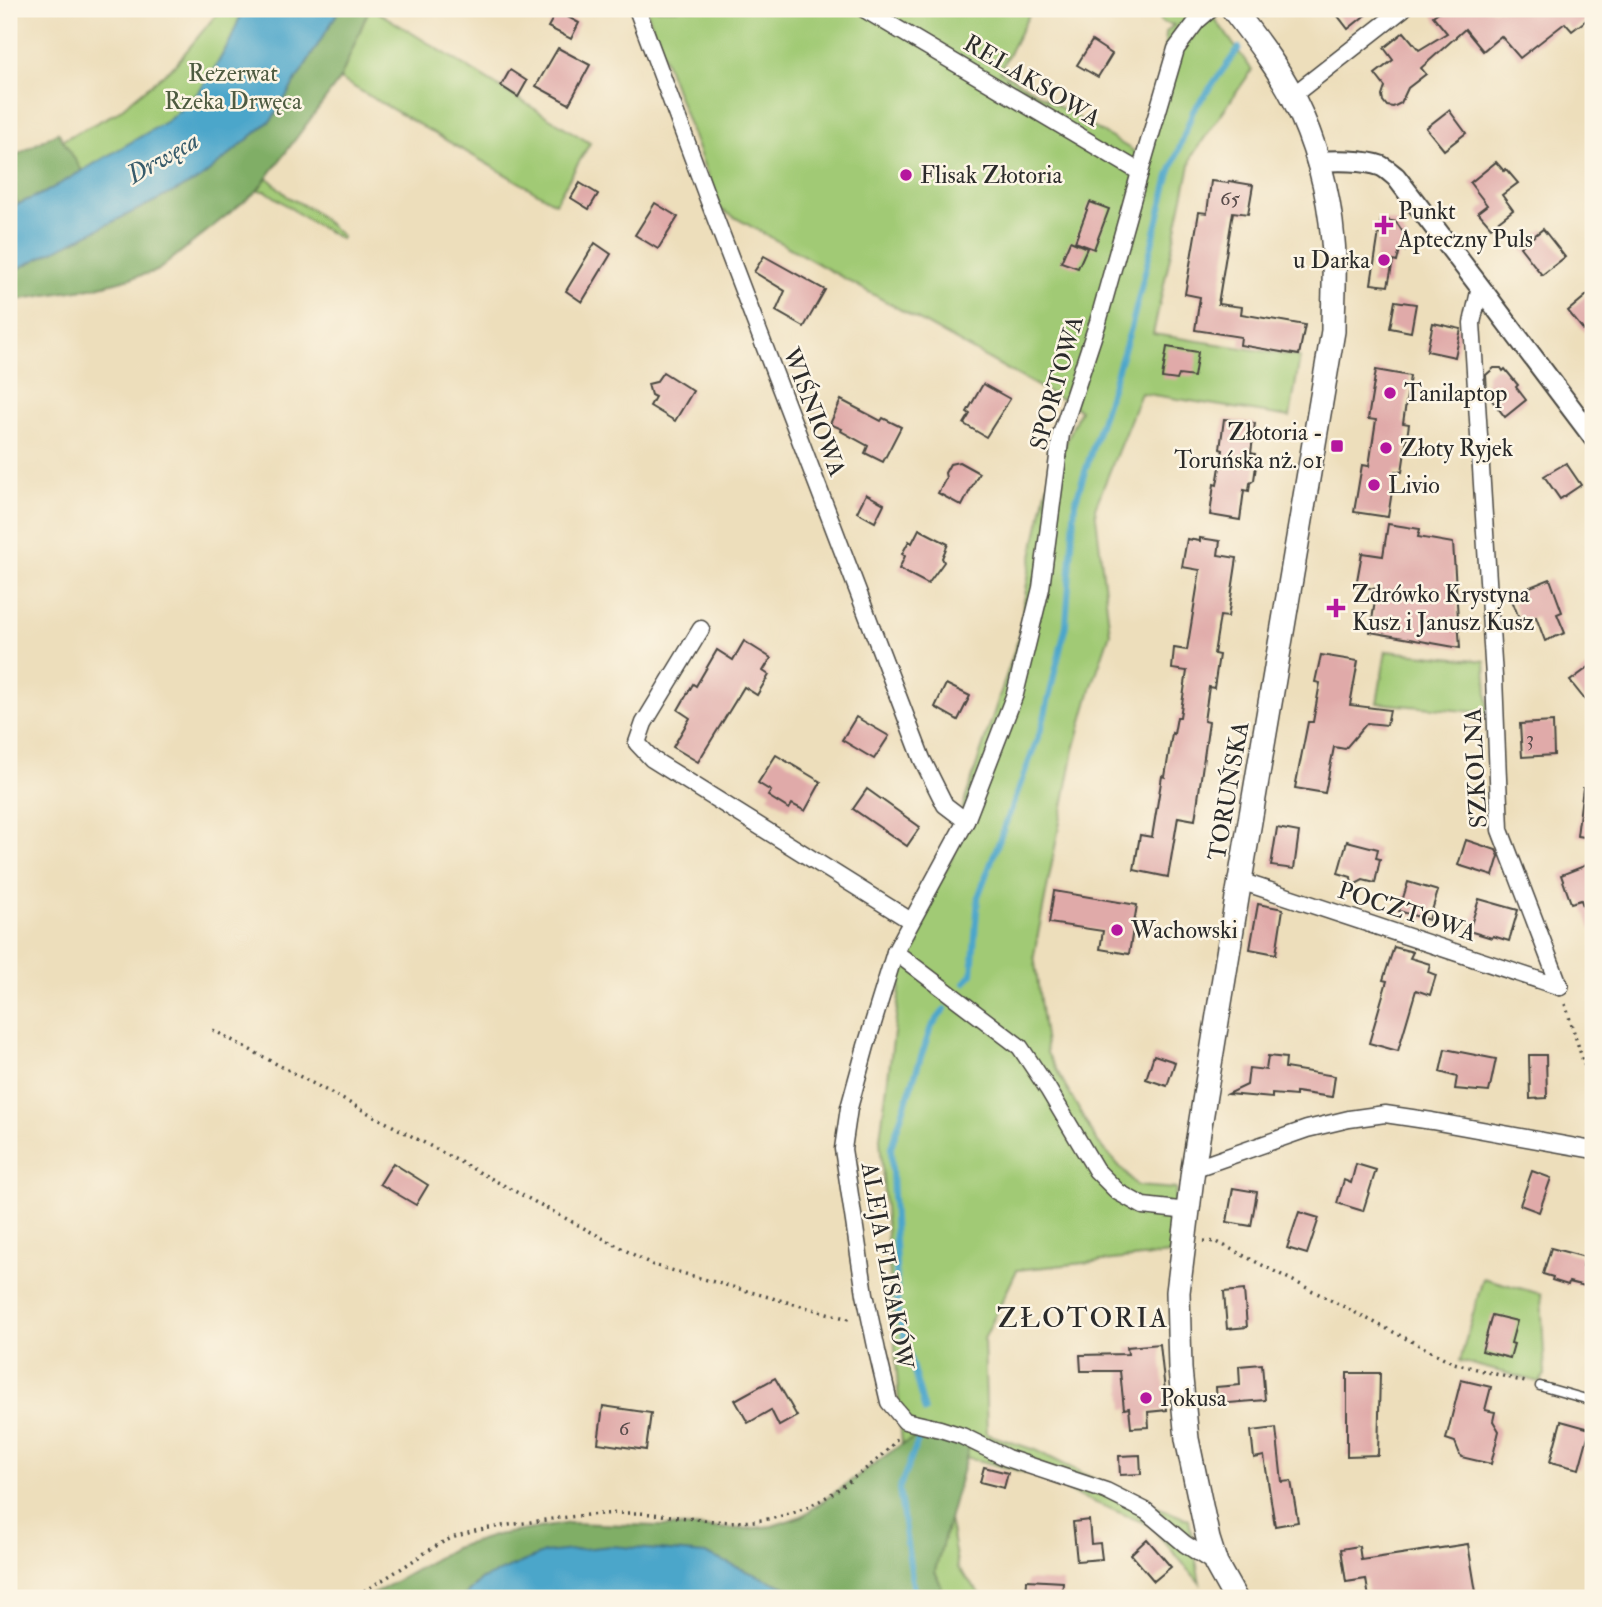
<svg xmlns="http://www.w3.org/2000/svg" width="1602" height="1607" viewBox="0 0 1602 1607" font-family="'IM FELL Double Pica',serif">
	<rect width="100%" height="100%" fill="#fcf5e5"/>
	<filter id="ink" filterUnits="userSpaceOnUse"><feTurbulence type="fractalNoise" baseFrequency=".0143" numOctaves="2"/><feDisplacementMap in="SourceGraphic" scale="14" xChannelSelector="R" yChannelSelector="G"/><feConvolveMatrix kernelMatrix="1 2 1 2 8 2 1 2 1" color-interpolation-filters="sRGB"/></filter>
	<filter id="wash" filterUnits="userSpaceOnUse"><feTurbulence type="fractalNoise" baseFrequency=".00686" numOctaves="4" result="noise"/><feDisplacementMap in="SourceGraphic" scale="28" xChannelSelector="R" yChannelSelector="G"/><feGaussianBlur stdDeviation="1.57" result="paint"/><feColorMatrix in="noise" values="0 0 0 0 0 0 0 0 0 0 0 0 0 0 0 0 0 1.4 0 .05"/><feComposite in="paint" operator="in"/></filter>
	<g filter="url(#wash)">
		<rect width="100%" height="100%" fill="#eddebb"/>
		<g fill="#a1ca75" stroke="#667a50" stroke-width="2">
			<polygon points="219,9 345,9 273,131 144,230 9,276 9,167 116,113 175,65 216,15"/>
			<polygon points="369,9 373,9 590,143 555,203 340,79"/>
			<polygon points="646,9 1032,9 1000,71 1142,156 1164,60 1166,32 1174,25 1161,22 1160,9 1208,9 1252,70 1192,156 1153,334 1300,357 1290,417 1141,393 1095,508 1110,633 1091,689 1074,750 1034,955 1047,1053 1096,1140 1137,1186 1176,1189 1170,1254 1017,1270 984,1339 987,1434 1035,1450 1120,1492 1189,1520 1200,1583 1150,1525 1079,1496 1039,1476 950,1453 944,1491 958,1568 984,1598 447,1598 515,1548 786,1534 879,1460 902,1445 880,1138 905,950 957,848 963,806 1018,640 1029,571 1046,490 1080,410 720,209"/>
			<polygon points="267,177 288,197 311,209 342,236 341,239 309,221 266,191 257,191"/>
			<polygon points="1386,651 1485,661 1488,713 1377,703"/>
			<polygon points="1483,1278 1541,1294 1545,1375 1539,1382 1460,1361"/>
		</g>
		<g fill="#80ae66" stroke="#566c48" stroke-width="2">
			<polygon points="332,9 369,9 340,79 257,191 157,271 97,287 9,301 9,273 200,179 272,119 322,38"/>
			<polygon points="58,132 82,171 44,193 18,204 9,184 9,159"/>
			<polygon points="949,1436 969,1446 935,1571 946,1598 811,1598 706,1554 480,1579 463,1598 367,1598 454,1548 496,1535 570,1523 744,1529 772,1526 802,1516 899,1446 914,1438"/>
		</g>
		<g fill="#4ca6ca" stroke="#3c687a" stroke-width="2">
			<polygon points="243,9 340,9 272,119 200,179 9,273 9,208 44,193 167,121 192,100 211,75 231,39"/>
			<polygon points="611,1546 706,1554 811,1598 463,1598 480,1580 544,1553"/>
		</g>
		<g fill="none" stroke-linecap="round" stroke-linejoin="round">
			<g stroke="#4ca6ca" stroke-width="6">
				<polyline points="1264,14 1268,9"/>
				<polyline points="965,983 972,974 978,897 1042,727 1066,625 1075,503 1131,328 1169,176 1193,111 1239,48"/>
				<polyline points="925,1411 898,1315 891,1147 931,1027 945,1009"/>
				<polyline points="917,1598 914,1592 899,1489 920,1436"/>
			</g>
		</g>
		<g id="blocks">
			<g fill="#e0aaa9">
				<polygon points="1345,9 1373,9 1348,29 1338,16"/>
				<polygon points="1443,9 1593,9 1593,15 1572,31 1565,23 1520,58 1501,36 1483,51 1465,29 1421,68 1426,74 1408,88 1401,103 1393,107 1387,106 1383,101 1382,96 1385,87 1375,74 1393,60 1384,48 1404,32 1419,50 1447,33 1433,16"/>
				<polygon points="557,11 579,23 571,39 548,27"/>
				<polygon points="1092,41 1112,54 1098,77 1077,65"/>
				<polygon points="558,48 590,65 569,104 536,86"/>
				<polygon points="510,70 527,81 518,97 501,86"/>
				<polygon points="1449,110 1466,133 1444,150 1426,128"/>
				<polygon points="1496,162 1504,171 1506,169 1518,183 1502,195 1513,210 1491,227 1478,212 1487,205 1470,183"/>
				<polygon points="1211,181 1228,183 1229,181 1253,185 1248,214 1233,212 1218,304 1242,307 1241,314 1305,325 1299,355 1240,345 1241,337 1195,330 1200,297 1185,294 1199,212 1207,213"/>
				<polygon points="580,183 598,194 589,209 571,198"/>
				<polygon points="1090,202 1109,209 1094,249 1075,242"/>
				<polygon points="655,203 678,217 658,249 635,235"/>
				<polygon points="1381,219 1396,222 1407,238 1405,251 1400,249 1397,262 1393,261 1388,286 1371,284"/>
				<polygon points="1543,229 1565,257 1542,275 1520,247"/>
				<polygon points="1070,241 1087,248 1078,268 1061,262"/>
				<polygon points="595,243 611,254 582,302 566,291"/>
				<polygon points="764,256 825,290 804,327 776,311 785,291 754,272"/>
				<polygon points="1593,290 1593,324 1585,332 1568,311"/>
				<polygon points="1395,301 1416,304 1411,332 1390,328"/>
				<polygon points="1433,323 1461,329 1455,357 1427,351"/>
				<polygon points="1167,347 1198,352 1194,377 1179,375 1177,380 1162,378"/>
				<polygon points="1494,368 1501,368 1503,371 1505,369 1518,385 1516,387 1526,400 1505,417 1487,394 1486,375"/>
				<polygon points="1376,370 1410,376 1403,423 1409,424 1402,472 1395,471 1388,517 1354,512 1362,465 1369,466 1376,420 1368,419"/>
				<polygon points="663,372 693,391 675,421 650,406 655,397 651,395 648,384 656,382"/>
				<polygon points="983,384 1010,399 986,437 964,424 970,414 967,412"/>
				<polygon points="841,400 881,421 883,418 901,427 883,462 865,453 868,446 841,431 842,429 830,424"/>
				<polygon points="1224,419 1255,423 1251,453 1255,454 1253,462 1256,466 1254,480 1250,483 1249,491 1244,490 1240,520 1210,515 1214,484 1217,485 1220,467 1223,450 1220,449"/>
				<polygon points="959,462 979,473 962,506 938,493 946,478 945,473 950,464"/>
				<polygon points="1566,463 1581,485 1560,499 1544,476"/>
				<polygon points="866,494 884,504 875,522 857,512"/>
				<polygon points="1388,524 1420,529 1418,537 1453,543 1460,648 1370,632 1377,589 1356,586 1362,553 1383,556"/>
				<polygon points="919,529 948,544 942,558 944,562 928,584 899,569 905,556 902,554 909,541 912,543"/>
				<polygon points="1200,538 1220,541 1218,555 1237,558 1228,617 1220,616 1214,654 1219,655 1214,688 1209,687 1204,721 1209,722 1195,820 1178,817 1168,877 1134,870 1140,835 1152,837 1162,776 1165,777 1172,733 1174,734 1177,717 1180,717 1187,671 1172,669 1174,648 1187,650 1200,570 1182,567 1187,539 1200,541"/>
				<polygon points="1550,579 1562,612 1557,614 1565,633 1545,641 1536,617 1521,623 1510,595"/>
				<polygon points="744,641 771,658 763,671 769,675 757,695 744,687 698,762 673,747 690,718 678,710 693,684 696,686 717,650 733,660"/>
				<polygon points="1321,655 1358,661 1350,705 1390,710 1387,725 1367,723 1345,749 1334,747 1325,793 1295,788 1308,722 1313,722 1320,683 1315,682"/>
				<polygon points="1593,664 1593,710 1570,681"/>
				<polygon points="946,684 970,696 958,720 935,707"/>
				<polygon points="856,717 889,736 874,759 842,740"/>
				<polygon points="1553,722 1554,755 1522,757 1520,724"/>
				<polygon points="776,755 821,782 805,811 792,804 789,809 768,796 771,791 758,783"/>
				<polygon points="1583,788 1593,789 1593,838 1577,836"/>
				<polygon points="867,789 920,827 907,846 853,809"/>
				<polygon points="1277,828 1299,832 1294,869 1271,866"/>
				<polygon points="1466,840 1496,850 1499,856 1493,876 1458,865"/>
				<polygon points="1347,841 1378,849 1376,858 1380,859 1375,883 1363,880 1352,886 1351,877 1338,873"/>
				<polygon points="1589,864 1593,877 1593,928 1591,929 1581,900 1571,903 1561,875"/>
				<polygon points="1408,882 1438,891 1429,920 1399,911"/>
				<polygon points="1054,891 1137,905 1129,954 1100,949 1103,931 1049,923"/>
				<polygon points="1479,899 1518,910 1509,941 1493,936 1492,938 1469,931"/>
				<polygon points="1258,904 1283,909 1276,954 1250,949"/>
				<polygon points="1394,947 1413,952 1410,958 1430,964 1428,972 1436,975 1430,995 1416,990 1398,1051 1369,1043 1387,981 1383,980"/>
				<polygon points="1445,1049 1496,1059 1489,1092 1455,1089 1457,1077 1440,1072"/>
				<polygon points="1154,1055 1175,1062 1167,1086 1146,1079"/>
				<polygon points="1529,1055 1546,1055 1547,1098 1530,1099"/>
				<polygon points="1268,1056 1286,1058 1285,1068 1335,1076 1332,1097 1296,1092 1296,1096 1272,1094 1272,1098 1228,1094 1247,1085 1249,1068 1266,1070"/>
				<polygon points="393,1163 428,1185 416,1205 380,1184"/>
				<polygon points="1356,1164 1376,1170 1363,1211 1337,1203 1344,1180 1351,1183"/>
				<polygon points="1532,1171 1551,1178 1539,1212 1520,1205"/>
				<polygon points="1233,1188 1257,1192 1251,1226 1227,1222"/>
				<polygon points="1299,1212 1319,1218 1307,1254 1287,1248"/>
				<polygon points="1551,1248 1585,1257 1583,1266 1593,1269 1593,1288 1569,1282 1568,1285 1552,1280 1553,1277 1543,1274"/>
				<polygon points="1244,1290 1247,1327 1227,1329 1224,1292"/>
				<polygon points="1492,1315 1517,1321 1511,1343 1514,1344 1510,1358 1482,1351"/>
				<polygon points="1160,1344 1167,1410 1148,1412 1149,1427 1131,1428 1129,1408 1124,1409 1120,1371 1081,1371 1080,1355 1128,1354 1127,1347"/>
				<polygon points="1262,1364 1265,1400 1217,1404 1216,1387 1240,1385 1239,1366"/>
				<polygon points="1347,1373 1380,1373 1378,1455 1347,1456"/>
				<polygon points="775,1378 797,1416 779,1426 771,1410 748,1423 735,1400"/>
				<polygon points="1461,1380 1491,1387 1485,1410 1495,1412 1493,1421 1499,1431 1491,1464 1461,1457 1455,1442 1446,1439"/>
				<polygon points="603,1406 651,1413 646,1450 598,1443"/>
				<polygon points="1561,1421 1590,1429 1579,1469 1550,1462"/>
				<polygon points="1276,1428 1282,1482 1291,1481 1298,1522 1275,1526 1264,1456 1254,1458 1251,1431"/>
				<polygon points="1140,1455 1141,1474 1120,1475 1119,1456"/>
				<polygon points="984,1467 1008,1473 1004,1488 980,1482"/>
				<polygon points="1089,1520 1091,1544 1100,1543 1102,1559 1077,1561 1073,1522"/>
				<polygon points="1147,1539 1171,1567 1154,1581 1131,1554"/>
				<polygon points="1468,1544 1477,1598 1369,1598 1366,1579 1346,1582 1341,1549 1359,1546 1361,1560"/>
				<polygon points="1027,1580 1063,1582 1062,1598 1026,1598"/>
			</g>
		</g>
	</g>
	<g filter="url(#ink)">
		<use href="#blocks" fill-opacity="0" stroke="#484641" stroke-width="2"/>
		<g fill="none" stroke-linecap="round" stroke-linejoin="round">
			<g stroke="#484641" stroke-width="11">
				<polyline id="service" points="1540,1386 1593,1401"/>
			</g>
			<g stroke="#484641" stroke-width="19">
				<g id="minor">
					<polyline points="637,9 705,191 922,759 945,805 966,821"/>
					<polyline points="864,9 1140,172"/>
					<polyline points="1211,9 1197,21 1176,49 1140,172 1098,322 1061,434 1041,588 1015,694 966,821 895,952 866,1046 849,1108 843,1149 865,1294 877,1351 889,1402 905,1421 940,1429 962,1436 1007,1458 1106,1491 1146,1511 1185,1544 1216,1564"/>
					<polyline points="1292,96 1403,9"/>
					<polyline points="1480,287 1472,323 1494,677 1500,830 1560,987"/>
					<polyline points="701,629 644,723 637,743 652,759 911,921"/>
					<polyline points="1240,881 1560,987"/>
					<polyline points="895,952 1020,1047 1048,1089 1096,1170 1118,1192 1143,1206 1188,1211"/>
					<polyline points="1193,1169 1307,1129 1349,1119 1385,1114 1432,1121 1593,1150"/>
				</g>
			</g>
			<g stroke="#484641" stroke-width="23">
				<path id="tertiary" d="M1317,162c18,-2 48,-2 64,4 6,3 10,7 15,11l84,110 113,150"/>
			</g>
			<g stroke="#484641" stroke-width="26">
				<path id="secondary" d="M1233,9c21,28 44,57 60,88 22,44 36,95 40,144 3,29 0,60 0,90l-96,567 -44,271 -15,123 2,77 7,70 21,100 8,25 19,34"/>
			</g>
			<g stroke="#484641" stroke-width="3.5" stroke-dasharray="2 5" stroke-linecap="butt">
				<polyline points="1565,1004 1593,1092"/>
				<polyline points="213,1030 653,1265 852,1320"/>
				<polyline points="1204,1241 1217,1242 1454,1363 1529,1383"/>
				<path d="M352,1598c17,-10 34,-20 50,-30 22,-14 40,-29 66,-35 20,-6 42,-8 63,-11 34,-5 67,-9 101,-9 21,0 43,4 64,6 61,8 105,0 155,-39 17,-13 35,-25 47,-43"/>
			</g>
			<use href="#service" stroke="#fff" stroke-width="8"/>
			<use href="#minor" stroke="#fff" stroke-width="16"/>
			<use href="#tertiary" stroke="#fff" stroke-width="19"/>
			<use href="#secondary" stroke="#fff" stroke-width="23"/>
		</g>
	</g>
	<g fill="#b5179e" stroke="#fcf5e5" stroke-width="2.5">
		<circle cx="906" cy="175" r="7"/>
		<path d="M1380.5 214.5h7v7h7v7h-7v7h-7v-7h-7v-7h7z"/>
		<circle cx="1384" cy="260" r="7"/>
		<circle cx="1390" cy="393" r="7"/>
		<rect x="1330" y="439" width="14" height="14" rx="3.5"/>
		<circle cx="1386" cy="448" r="7"/>
		<circle cx="1374" cy="485" r="7"/>
		<path d="M1332.5 597.5h7v7h7v7h-7v7h-7v-7h-7v-7h7z"/>
		<circle cx="1117" cy="930" r="7"/>
		<circle cx="1146" cy="1398" r="7"/>
	</g>
	<g text-anchor="middle" dominant-baseline="central" stroke-width="5" stroke-linejoin="round" paint-order="stroke">
		<g font-size="21" fill="#584b4a">
			<text x="1230" y="198">65</text>
			<text x="1530" y="738">3</text>
			<text x="624" y="1428">6</text>
		</g>
		<g font-size="24" fill="#4e5b41" stroke="#fcf5e5">
			<text x="233" y="73">Rezerwat<tspan x="233" dy="28">Rzeka Drwęca</tspan></text>
		</g>
		<g font-size="24" fill="#2b2b2b" stroke="#fcf5e5">
			<text transform="translate(1032 81) rotate(31)">RELAKSOWA</text>
			<text transform="translate(1057 383) rotate(-74)">SPORTOWA</text>
			<text transform="translate(814 412) rotate(69)">WIŚNIOWA</text>
			<text transform="translate(1476 768) rotate(-93)">SZKOLNA</text>
			<text transform="translate(1229 791) rotate(-80)">TORUŃSKA</text>
			<text transform="translate(1407 912) rotate(18)">POCZTOWA</text>
			<text transform="translate(887 1266) rotate(80)">ALEJA FLISAKÓW</text>
		</g>
		<g font-size="24" fill="#2b2b2b" stroke="#fcf5e5" text-anchor="start">
			<text x="920" y="175">Flisak Złotoria</text>
			<text x="1398" y="211">Punkt<tspan x="1398" dy="28">Apteczny Puls</tspan></text>
			<text x="1370" y="260" text-anchor="end">u Darka</text>
			<text x="1404" y="393">Tanilaptop</text>
			<text x="1323" y="432" text-anchor="end">Złotoria -<tspan x="1323" dy="28">Toruńska nż. 01</tspan></text>
			<text x="1400" y="448">Złoty Ryjek</text>
			<text x="1388" y="485">Livio</text>
			<text x="1352" y="594">Zdrówko Krystyna<tspan x="1352" dy="28">Kusz i Janusz Kusz</tspan></text>
			<text x="1131" y="930">Wachowski</text>
			<text x="1160" y="1398">Pokusa</text>
		</g>
		<g font-size="26" font-style="italic" fill="#385c6b" stroke="#fcf5e5">
			<text transform="translate(163 158) rotate(-30)">Drwęca</text>
		</g>
		<g font-size="28" letter-spacing="2" fill="#2b2b2b" stroke="#fcf5e5">
			<text x="1083" y="1318">ZŁOTORIA</text>
		</g>
	</g>
	<rect width="1602" height="1607" fill="none" stroke="#fcf5e5" stroke-width="35"/>
</svg>
